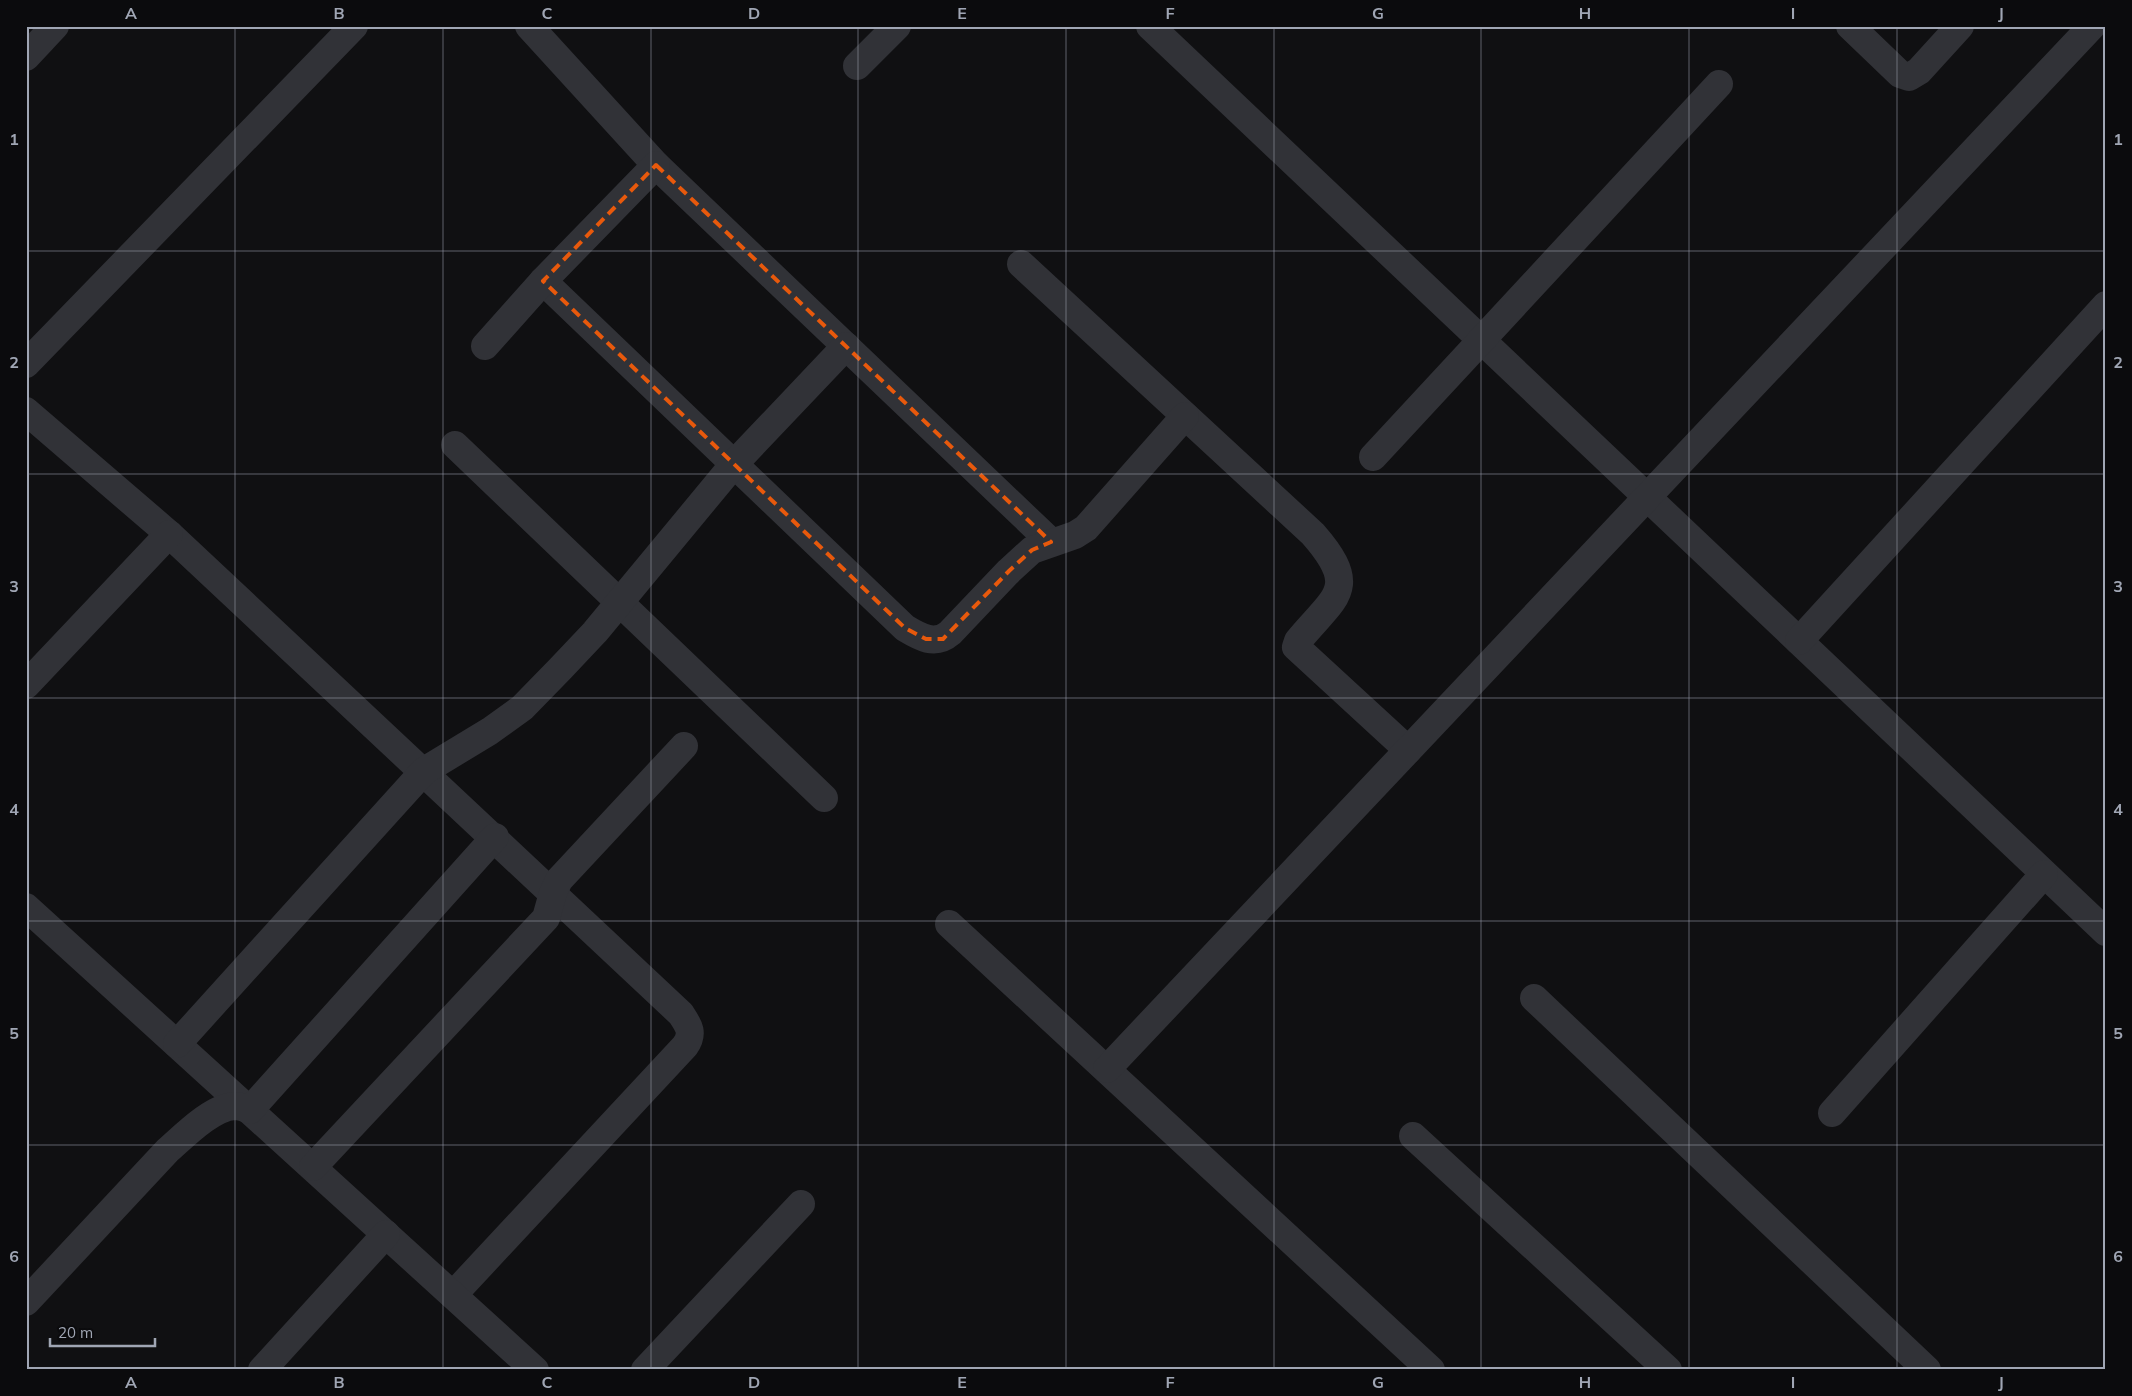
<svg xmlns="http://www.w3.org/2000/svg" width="2132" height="1396" viewBox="0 0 2132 1396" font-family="Mulish,sans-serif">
	<rect width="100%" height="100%" fill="#101012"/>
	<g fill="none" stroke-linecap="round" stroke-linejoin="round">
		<g stroke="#313237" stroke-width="28">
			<polyline points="529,26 656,165 1051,542"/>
			<polyline points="1150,26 2106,932"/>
			<polyline points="1850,26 1900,74 1909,77 1919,71 1960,26"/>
			<polyline points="26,57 55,26"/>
			<polyline points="857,66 897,26"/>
			<path d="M1021,264l292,270c48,55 22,62 -15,107l-2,6 112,103"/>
			<path d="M543,281l362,347c15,9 30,18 45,5l59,-62 23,-21 43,-15 11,-7 99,-112"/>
			<polyline points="485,346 543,281 656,165"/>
			<polyline points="26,364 354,26"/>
			<path d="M26,411l143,123 512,480c8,12 13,19 4,32l-232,249"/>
			<polyline points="455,445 824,798"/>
			<polyline points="1373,457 1719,84"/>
			<polyline points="1799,641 2106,305"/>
			<polyline points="26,685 169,534"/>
			<polyline points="26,907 535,1370"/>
			<polyline points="949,924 1431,1370"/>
			<polyline points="1534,998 1927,1370"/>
			<polyline points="177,1044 424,771 490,731 522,708 561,668 595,632 734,464 846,346"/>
			<polyline points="1107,1069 2092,26"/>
			<polyline points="1832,1113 2044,874"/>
			<polyline points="1413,1136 1668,1370"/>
			<polyline points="313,1167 546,918 553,893 559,880 684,746"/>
			<path d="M26,1302l141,-151c17,-15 45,-44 68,-45 5,0 10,2 15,4l245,-273"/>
			<polyline points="262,1370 386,1234"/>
			<polyline points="645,1370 801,1204"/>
		</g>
	</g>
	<path fill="none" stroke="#e8590c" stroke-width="4" stroke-dasharray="10 6" stroke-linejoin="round" d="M656,165l395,377 -19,8 -23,21 -66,68h-17l-21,-11 -362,-347z"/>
	<path fill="none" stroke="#a0a6b4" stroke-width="1" stroke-opacity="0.55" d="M235,26v1344M443,26v1344M651,26v1344M858,26v1344M1066,26v1344M1274,26v1344M1481,26v1344M1689,26v1344M1897,26v1344M26,251h2080M26,474h2080M26,698h2080M26,921h2080M26,1145h2080"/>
	<rect width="2132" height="1396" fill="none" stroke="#0b0b0d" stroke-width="55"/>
	<path d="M50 1338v8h105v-8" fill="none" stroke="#a0a6b4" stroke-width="2.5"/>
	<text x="58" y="1338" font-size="15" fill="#a0a6b4" stroke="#0b0b0d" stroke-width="4" paint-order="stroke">20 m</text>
	<rect x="28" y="28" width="2076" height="1340" fill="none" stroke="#a0a6b4" stroke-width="2"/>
	<g font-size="16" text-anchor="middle" font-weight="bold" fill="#a0a6b4">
		<text x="131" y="19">A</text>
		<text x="339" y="19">B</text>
		<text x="547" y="19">C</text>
		<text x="754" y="19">D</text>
		<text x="962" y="19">E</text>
		<text x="1170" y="19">F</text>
		<text x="1378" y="19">G</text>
		<text x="1585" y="19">H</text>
		<text x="1793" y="19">I</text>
		<text x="2001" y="19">J</text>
		<text x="14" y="145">1</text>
		<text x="2118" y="145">1</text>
		<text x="14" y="368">2</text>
		<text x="2118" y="368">2</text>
		<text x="14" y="592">3</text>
		<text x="2118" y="592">3</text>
		<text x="14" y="815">4</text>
		<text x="2118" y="815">4</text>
		<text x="14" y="1039">5</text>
		<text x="2118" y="1039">5</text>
		<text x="14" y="1262">6</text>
		<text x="2118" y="1262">6</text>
		<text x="131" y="1388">A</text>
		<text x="339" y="1388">B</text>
		<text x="547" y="1388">C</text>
		<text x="754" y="1388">D</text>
		<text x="962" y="1388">E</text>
		<text x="1170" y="1388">F</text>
		<text x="1378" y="1388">G</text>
		<text x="1585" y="1388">H</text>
		<text x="1793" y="1388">I</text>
		<text x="2001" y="1388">J</text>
	</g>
</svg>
